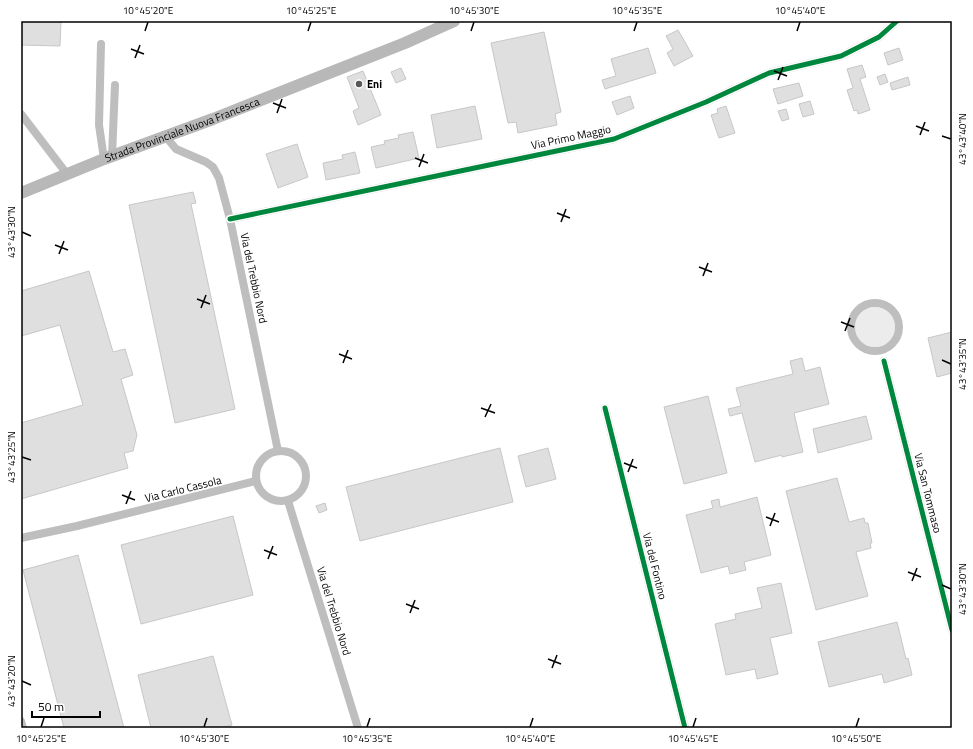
<svg xmlns="http://www.w3.org/2000/svg" width="973" height="749" viewBox="0 0 973 749" font-family="'Titillium Web',sans-serif">
	<rect width="100%" height="100%" fill="#fff"/>
	<circle fill="#ececec" cx="875" cy="327" r="20"/>
	<g fill="#dfdfdf" stroke="#c7c7c7">
		<polygon points="21,21 61,21 60,46 21,45"/>
		<polygon points="678,30 693,56 674,66 667,53 673,49 666,36"/>
		<polygon points="544,32 561,112 555,114 557,125 518,133 516,122 508,123 491,43"/>
		<polygon points="648,48 656,73 605,89 602,80 616,76 611,59"/>
		<polygon points="899,48 903,60 888,65 884,53"/>
		<polygon points="862,65 866,77 860,79 870,110 858,114 857,110 854,111 847,90 853,88 847,69"/>
		<polygon points="401,68 406,79 396,83 391,72"/>
		<polygon points="363,71 381,115 358,125 353,111 359,108 347,77"/>
		<polygon points="885,74 888,82 880,85 877,77"/>
		<polygon points="908,77 910,85 892,90 890,83"/>
		<polygon points="799,83 803,96 778,104 773,89"/>
		<polygon points="630,96 634,108 617,115 612,102"/>
		<polygon points="810,101 814,114 803,117 799,104"/>
		<polygon points="475,106 482,139 437,148 431,115"/>
		<polygon points="726,106 735,133 719,138 711,115 718,113 717,109"/>
		<polygon points="786,109 789,119 782,121 778,111"/>
		<polygon points="413,132 419,158 376,168 371,147 385,144 384,141 399,138 398,135"/>
		<polygon points="297,144 308,177 278,188 266,154"/>
		<polygon points="355,152 360,173 326,180 323,163 343,159 342,155"/>
		<polygon points="193,192 196,203 191,204 235,409 175,423 129,205"/>
		<polygon points="89,271 113,352 125,349 133,375 121,379 137,435 133,451 124,453 128,468 21,499 21,423 83,405 60,325 21,336 21,291"/>
		<polygon points="952,332 952,373 937,377 928,338"/>
		<polygon points="802,358 805,371 820,367 829,404 794,413 803,452 782,457 782,455 755,462 742,413 730,416 728,409 741,406 736,388 793,374 790,361"/>
		<polygon points="708,396 727,473 684,484 664,407"/>
		<polygon points="866,416 872,439 818,453 813,429"/>
		<polygon points="500,448 513,502 360,541 346,487"/>
		<polygon points="548,448 556,479 526,487 518,456"/>
		<polygon points="837,478 849,522 864,518 865,523 868,523 872,543 870,543 871,548 856,552 868,596 816,610 786,491"/>
		<polygon points="757,497 771,555 744,562 746,570 730,574 728,566 701,573 686,515 713,508 711,501 719,499 720,507"/>
		<polygon points="325,503 327,510 319,513 316,506"/>
		<polygon points="233,516 253,595 141,624 121,545"/>
		<polygon points="78,555 124,728 64,728 23,570"/>
		<polygon points="781,583 792,633 770,638 778,674 757,679 755,669 726,675 715,624 736,619 735,614 762,608 757,588"/>
		<polygon points="897,622 906,659 908,658 912,675 884,683 882,674 829,687 818,642"/>
		<polygon points="213,656 232,725 219,728 151,728 138,675"/>
	</g>
	<g fill="none" stroke-linecap="round" stroke-linejoin="round">
		<g stroke="#bebebe" stroke-width="8">
			<polyline points="101,44 99,125 104,159"/>
			<polyline points="21,114 67,174"/>
			<polyline points="166,137 176,149 206,162 213,167 219,178 230,219 278,451"/>
			<polyline points="112,156 115,85"/>
			<polyline points="230,219 614,139 706,102 769,73 841,56 879,37 897,21"/>
			<circle cx="875" cy="327" r="24"/>
			<polyline points="884,361 952,630"/>
			<polyline points="605,408 685,728"/>
			<circle cx="281" cy="476" r="25"/>
			<polyline points="288,501 358,728"/>
			<polyline points="21,538 77,526 256,481"/>
			<polyline points="21,721 23,728"/>
		</g>
		<path stroke="#b8b8b8" stroke-width="12" id="s1" d="M21,193l83,-34 109,-40 192,-76 49,-22"/>
		<g stroke="#fff" stroke-width="8">
			<g id="cycleway">
				<polyline points="230,219 614,139 706,102 769,73 841,56 879,37 897,21"/>
				<polyline points="884,361 952,630"/>
				<polyline points="605,408 685,728"/>
			</g>
		</g>
		<use href="#cycleway" stroke="#00873e" stroke-width="5"/>
	</g>
	<path fill="none" stroke="#000" stroke-width="1.5" d="M145,31l3,-9M308,31l3,-9M471,31l3,-9M634,31l3,-9M797,31l3,-9M131,49l13,5M135,58l5,-13M774,71l13,5M778,80l5,-13M273,103l13,5M277,113l5,-14M916,126l13,5M920,135l5,-13M942,136l9,3M415,158l13,5M419,167l5,-13M557,213l13,5M561,222l5,-13M22,232l9,4M55,245l13,5M59,254l5,-13M699,267l13,5M703,276l5,-13M197,299l13,5M201,308l5,-13M841,322l13,5M845,331l5,-13M339,354l13,5M942,360l9,4M343,363l5,-13M481,408l14,5M485,417l6,-13M22,457l9,3M624,463l13,5M628,472l5,-13M122,495l13,5M126,504l5,-13M766,517l13,5M770,526l5,-13M264,550l13,5M268,559l5,-13M908,572l13,5M912,581l5,-13M942,585l9,4M406,604l13,5M410,613l5,-13M548,659l13,5M552,668l5,-13M22,681l9,4M41,727l3,-9M204,727l3,-9M367,727l3,-9M530,727l3,-9M693,727l3,-9M856,727l3,-9"/>
	<circle fill="#595959" stroke="#fff" stroke-width="1.5" cx="359" cy="84" r="4"/>
	<g text-anchor="middle" dominant-baseline="central" stroke-width="3.5" stroke-linejoin="round" paint-order="stroke">
		<g font-size="11" font-weight="bold" fill="#000" stroke="#fff" text-anchor="start">
			<text x="367" y="84">Eni</text>
		</g>
		<g font-size="11" fill="#000" stroke="#fff">
			<text stroke="none"><textPath href="#s1" startOffset="173">Strada Provinciale Nuova Francesca</textPath></text>
			<text transform="translate(571 137) rotate(-12)">Via Primo Maggio</text>
			<text transform="translate(254 278) rotate(78)">Via del Trebbio Nord</text>
			<text transform="translate(183 489) rotate(-14)">Via Carlo Cassola</text>
			<text transform="translate(928 493) rotate(76)">Via San Tommaso</text>
			<text transform="translate(655 566) rotate(76)">Via del Fontino</text>
			<text transform="translate(334 611) rotate(73)">Via del Trebbio Nord</text>
		</g>
	</g>
	<rect width="973" height="749" fill="none" stroke="#ffffff" stroke-width="44"/>
	<path d="M32 711v6h68v-6" fill="none" stroke="#000000" stroke-width="2"/>
	<text x="38" y="711" font-size="12" fill="#000000" stroke="#ffffff" stroke-width="3" paint-order="stroke">50 m</text>
	<rect x="22" y="22" width="929" height="705" fill="none" stroke="#000" stroke-width="1.5"/>
	<g font-size="10" text-anchor="middle" fill="#000">
		<text x="148" y="14">10°45'20"E</text>
		<text x="311" y="14">10°45'25"E</text>
		<text x="474" y="14">10°45'30"E</text>
		<text x="637" y="14">10°45'35"E</text>
		<text x="800" y="14">10°45'40"E</text>
		<text transform="translate(962 139) rotate(-90)" y="4">43°43'40"N</text>
		<text transform="translate(11 232) rotate(-90)" y="4">43°43'30"N</text>
		<text transform="translate(962 364) rotate(-90)" y="4">43°43'35"N</text>
		<text transform="translate(11 457) rotate(-90)" y="4">43°43'25"N</text>
		<text transform="translate(962 589) rotate(-90)" y="4">43°43'30"N</text>
		<text transform="translate(11 681) rotate(-90)" y="4">43°43'20"N</text>
		<text x="41" y="742">10°45'25"E</text>
		<text x="204" y="742">10°45'30"E</text>
		<text x="367" y="742">10°45'35"E</text>
		<text x="530" y="742">10°45'40"E</text>
		<text x="693" y="742">10°45'45"E</text>
		<text x="856" y="742">10°45'50"E</text>
	</g>
</svg>
